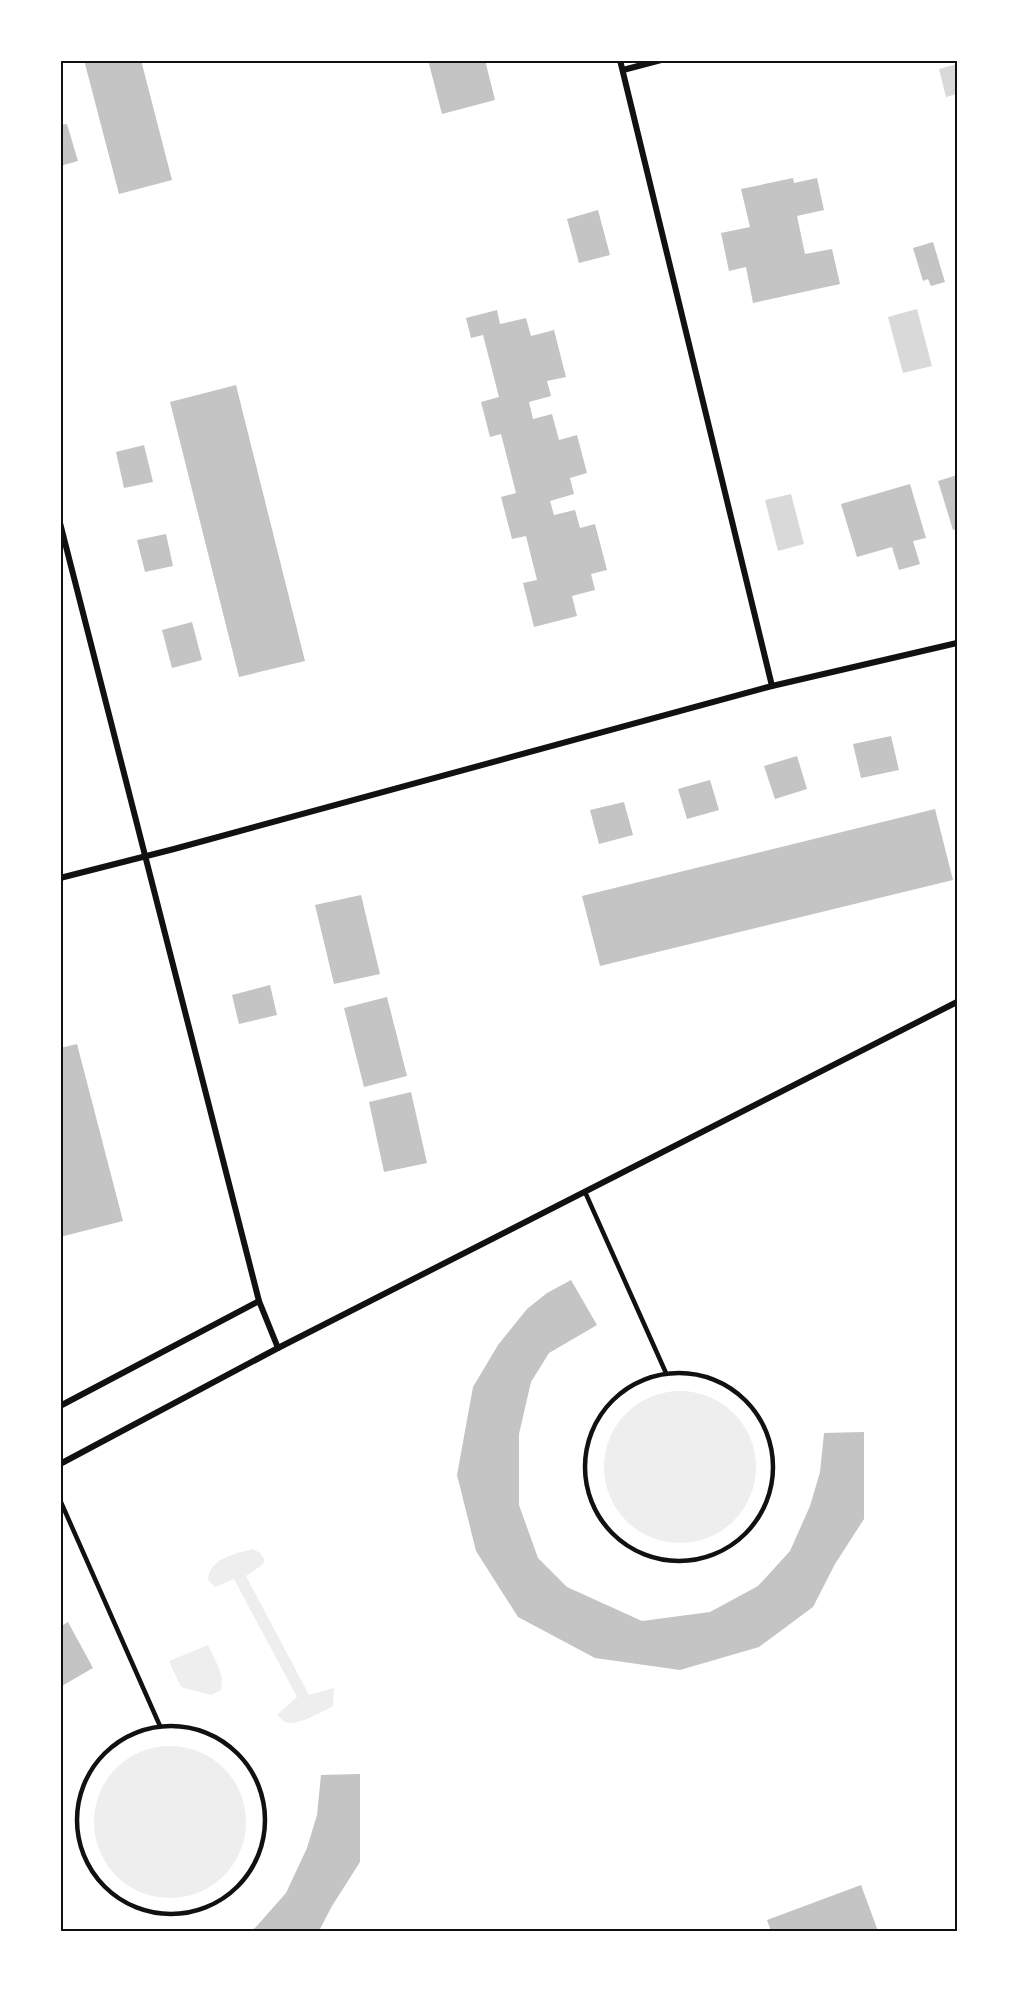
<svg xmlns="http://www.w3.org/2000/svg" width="1017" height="1991" viewBox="0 0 1017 1991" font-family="'Space Grotesk',sans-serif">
	<rect width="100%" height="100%" fill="#fff"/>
	<g fill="#eee">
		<circle cx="680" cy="1467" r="76"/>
		<path d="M253,1549l7,4 5,7 -3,5 -16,11 63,119 25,-7 -1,18c-9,5 -37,21 -48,16 -3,-2 -5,-5 -8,-7l20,-18 -63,-118 -19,8 -7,-7c1,-22 27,-26 45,-31z"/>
		<polygon points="208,1645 218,1666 222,1679 221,1690 211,1695 181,1687 169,1661"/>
		<circle cx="170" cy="1822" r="76"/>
	</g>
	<g fill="#d9d9d9">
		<polygon points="957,64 957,94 946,97 939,69"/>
		<polygon points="917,309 932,366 903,373 888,317"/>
		<polygon points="791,494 804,544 778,551 765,500"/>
	</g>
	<g fill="#c4c4c4">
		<polygon points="84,60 141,60 172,180 119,194"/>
		<polygon points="428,60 485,60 495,100 442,114"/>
		<polygon points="67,124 78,161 60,166 60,125"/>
		<polygon points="793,178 794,183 817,178 824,210 797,216 805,254 832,249 840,284 753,303 746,267 729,271 721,233 750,227 741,189"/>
		<polygon points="598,210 610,255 579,263 567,219"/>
		<polygon points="933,242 945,282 931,286 928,279 923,281 913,248"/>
		<polygon points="497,310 500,324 526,318 531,336 554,330 566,377 547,381 551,396 529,402 533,419 552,414 559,440 577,435 587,473 570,478 574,494 550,501 554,515 575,510 580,528 595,524 607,570 591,574 595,590 572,596 577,616 534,627 523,583 537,580 526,536 512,539 501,497 516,493 501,434 490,437 481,402 499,397 483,335 471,338 466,318"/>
		<polygon points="236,385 305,661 239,677 170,402"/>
		<polygon points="144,445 153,482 124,488 116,452"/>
		<polygon points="957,475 957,529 953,530 938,481"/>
		<polygon points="910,484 926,538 913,541 920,564 899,570 892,547 857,557 841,504"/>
		<polygon points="166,534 173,566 145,572 137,540"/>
		<polygon points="192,622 202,660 172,668 162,630"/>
		<polygon points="891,736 899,770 861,778 853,744"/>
		<polygon points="797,756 807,789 775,799 764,766"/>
		<polygon points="710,780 719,810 687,819 678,789"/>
		<polygon points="624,802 633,835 599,844 590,810"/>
		<polygon points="935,809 953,880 600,966 582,896"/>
		<polygon points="361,895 380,974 334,984 315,905"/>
		<polygon points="270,985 277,1015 239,1024 232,995"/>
		<polygon points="387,997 407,1076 364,1087 344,1008"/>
		<polygon points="77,1044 123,1221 60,1237 60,1048"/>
		<polygon points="411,1092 427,1163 384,1172 369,1102"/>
		<polygon points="571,1280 597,1325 549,1353 531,1382 519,1434 519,1505 538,1558 567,1587 642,1621 710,1612 758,1586 790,1551 810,1506 820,1472 824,1433 864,1432 864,1519 835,1564 813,1607 759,1647 680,1670 595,1658 518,1617 476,1551 457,1475 473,1387 498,1345 527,1309 547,1293"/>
		<polygon points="68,1622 93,1668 60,1687 60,1627"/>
		<polygon points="360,1774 360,1862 332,1906 319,1931 249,1931 255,1928 286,1893 307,1848 317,1815 321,1775"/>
		<polygon points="861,1885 878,1931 771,1931 767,1920"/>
	</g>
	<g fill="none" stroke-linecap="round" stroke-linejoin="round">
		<g stroke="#111" stroke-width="4.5">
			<polyline points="585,1192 666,1373"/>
			<circle cx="679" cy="1467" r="94"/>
			<polyline points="60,1500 160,1726"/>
			<circle cx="171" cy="1820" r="94"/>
		</g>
		<g stroke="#111" stroke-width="6">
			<polyline points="620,60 772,686"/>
			<polyline points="623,70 661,60"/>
			<polyline points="60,523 259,1301 60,1406"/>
			<polyline points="60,878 174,849 772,686 957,643"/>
			<polyline points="259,1301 278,1348"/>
			<polyline points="60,1464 278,1348 957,1002"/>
		</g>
	</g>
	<rect width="1017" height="1991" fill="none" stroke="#ffffff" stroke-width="123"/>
	<rect x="62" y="62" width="894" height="1868" fill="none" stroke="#111" stroke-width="2"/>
</svg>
